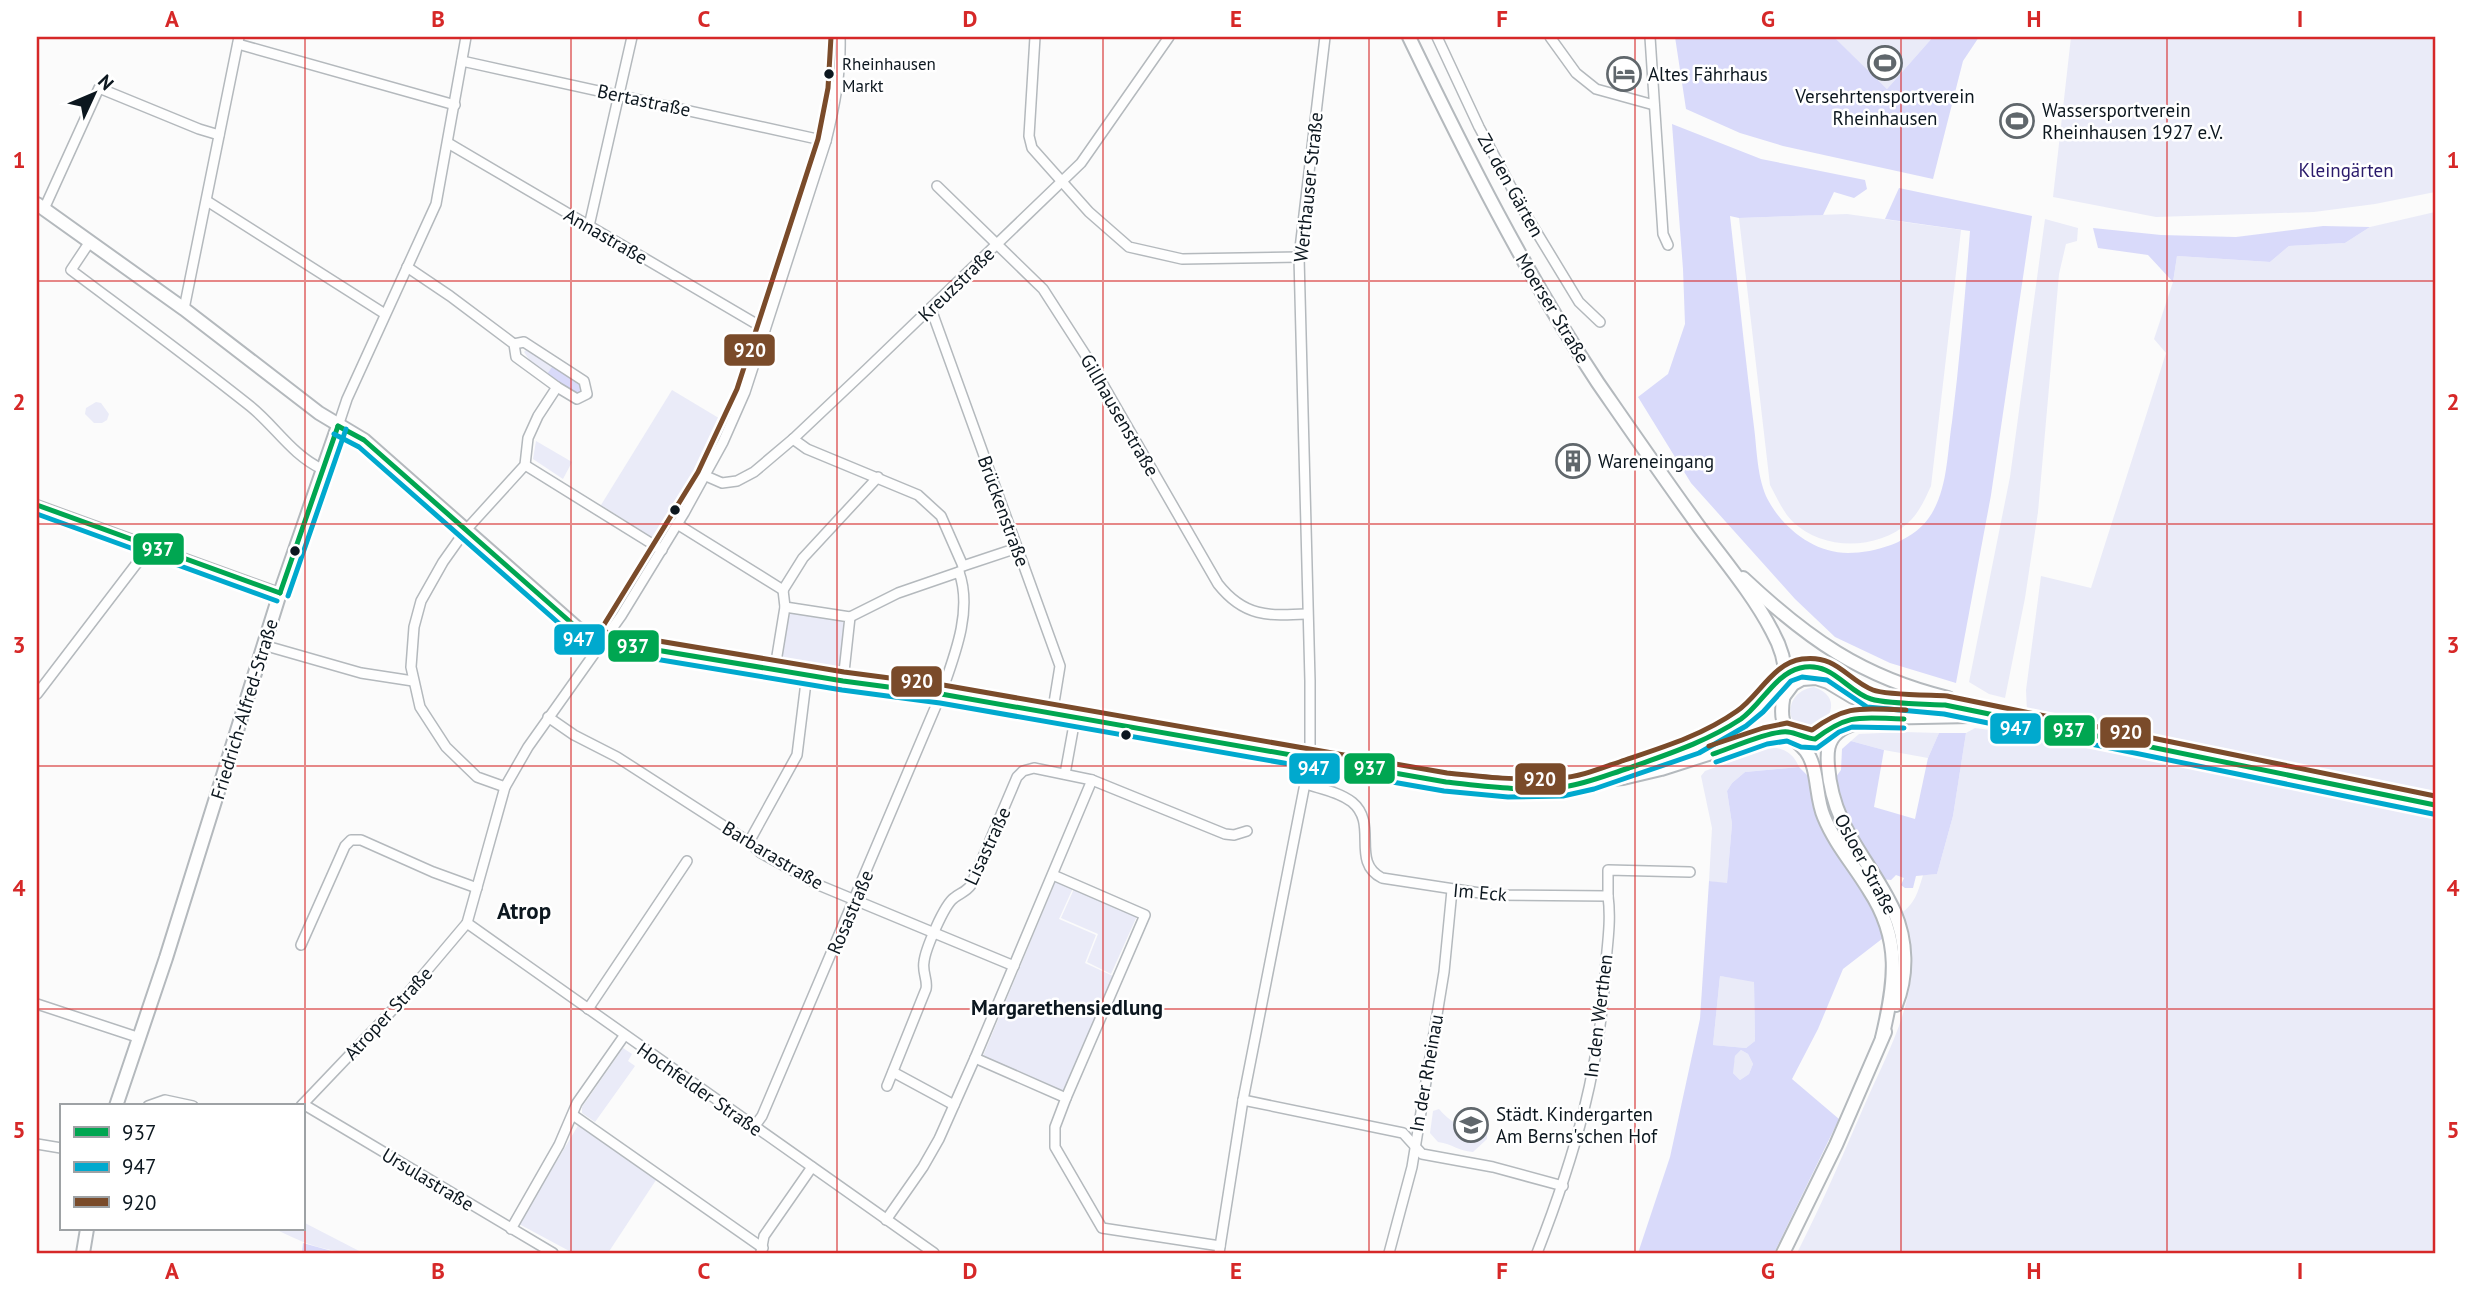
<svg xmlns="http://www.w3.org/2000/svg" width="2472" height="1290" viewBox="0 0 2472 1290" font-family="'PT Sans',sans-serif">
	<rect width="100%" height="100%" fill="#fbfbfb"/>
	<g fill="#eaebf8">
		<polygon points="1834,37 1933,37 1887,89"/>
		<polygon points="2071,37 2435,37 2435,192 2375,204 2314,212 2156,217 2053,197"/>
		<path d="M2435,212v1041h-638c26,-51 48,-103 71,-156 17,-38 39,-79 43,-121 2,-23 -4,-41 -11,-62 15,-10 18,-22 23,-39l14,-1 16,-58 13,-83 9,-5 53,7 -2,-45 15,-114 50,12 75,-235 -12,-14 19,-57 4,-26 93,6 19,-16 56,-3 25,-16z"/>
		<path d="M1847,214l114,16 -30,256c-6,13 -12,27 -23,37 -31,27 -84,28 -115,-1 -10,-10 -16,-24 -23,-37l-31,-267z"/>
		<polygon points="2045,219 2078,228 2077,241 2066,244 2059,274 2038,512 2025,598 2005,698 1989,694 1969,682 2010,477"/>
		<polygon points="528,348 554,364 547,374 530,361 524,352"/>
		<polygon points="672,390 722,420 688,482 653,538 601,505"/>
		<polygon points="96,402 101,403 109,414 107,420 102,423 94,423 85,414 86,408"/>
		<polygon points="536,441 572,462 563,479 533,459"/>
		<polygon points="796,612 845,621 840,668 782,658 789,616 791,613"/>
		<path d="M1814,687c28,10 17,32 0,46 -33,-4 -30,-42 0,-46z"/>
		<polygon points="1904,732 1939,733 1928,758 1884,750 1851,741 1859,734"/>
		<path d="M1771,747c14,2 22,6 28,20l-54,5 -13,11 -5,8 5,33 -5,60 -18,-3 3,-53 -11,-52 4,-5z"/>
		<polygon points="1056,880 1073,888 1059,919 1096,935 1085,963 1113,976 1064,1092 983,1056"/>
		<polygon points="1074,889 1137,916 1111,974 1087,962 1098,934 1061,918"/>
		<polygon points="1720,976 1754,981 1755,1041 1746,1048 1713,1045"/>
		<polygon points="623,1048 632,1054 628,1061 635,1066 595,1122 582,1113 582,1107"/>
		<polygon points="1741,1050 1748,1054 1753,1064 1749,1074 1740,1080 1732,1072 1735,1056"/>
		<path d="M1439,1109c9,11 21,17 32,26l8,-6 8,4v6l-14,13c-15,-1 -20,-8 -35,-10l-8,-9 3,-22z"/>
		<polygon points="579,1124 658,1177 608,1253 573,1253 519,1224"/>
		<path d="M303,1222l60,31c-35,0 -58,-9 -88,-24h28z"/>
	</g>
	<g fill="#d9dafa" fill-rule="evenodd">
		<polygon points="1675,37 1834,37 1887,89 1933,37 1979,37 1963,61 1933,179 1783,146 1740,133 1686,109"/>
		<path d="M1672,124l89,35 104,21 2,9 -13,9 -20,-6 -11,23 -84,3 -9,-2c8,70 15,141 24,211 3,22 3,52 14,73 15,28 46,53 80,53 27,0 63,-11 80,-34 20,-27 19,-66 24,-97 8,-64 13,-127 18,-191l-85,-12 14,-31 133,28 -41,279 -35,188 -66,-20 -55,-26 -40,-38 -104,-116 -53,-86 30,-23 17,-50 -2,-55z"/>
		<polygon points="2323,226 2370,227 2345,243 2289,246 2270,262 2177,256 2173,282 2148,255 2098,248 2093,228 2161,235 2236,237"/>
		<polygon points="554,364 580,382 582,386 581,393 575,393 547,374"/>
		<polygon points="1939,733 1966,733 1953,816 1937,874 1916,876 1913,888 1905,888 1901,885 1904,878 1896,875 1891,880 1880,879 1858,844 1833,781 1841,770 1842,749 1851,741 1884,750 1874,807 1915,819 1928,758"/>
		<path d="M1799,767l11,11 58,115 19,42 -44,34 -25,60 -26,50 47,40 -65,134h-136l32,-96 30,-138 9,-138 18,2 5,-59 -5,-33 5,-8 13,-11zM1720,976l34,6 1,59 -9,7 -33,-3zM1741,1050l7,4 5,10 -4,10 -9,6 -7,-7 2,-17z"/>
		<polygon points="303,1243 339,1253 302,1253"/>
	</g>
	<g fill="none" stroke-linecap="round" stroke-linejoin="round">
		<g stroke="#b4b9bd" stroke-width="12">
			<g id="street">
				<polyline points="1035,37 1029,136 1032,148 1089,212 1129,247 1182,259 1299,257"/>
				<polyline points="1437,37 1479,127 1525,213 1579,302 1600,322"/>
				<polyline points="1550,37 1576,73 1596,89 1654,105"/>
				<polyline points="1650,37 1663,234 1668,245"/>
				<polyline points="238,44 455,105"/>
				<polyline points="462,61 826,141"/>
				<polyline points="448,143 765,329"/>
				<path d="M937,186l106,103 47,73 128,222c26,33 50,32 89,30"/>
				<polyline points="207,201 385,314"/>
				<polyline points="44,209 99,88 199,129 219,135"/>
				<polyline points="589,226 632,37"/>
				<path d="M89,243l-18,27c60,45 120,89 179,136 25,20 42,49 72,63"/>
				<polyline points="407,267 450,296 514,344 516,357 557,387 577,399 587,394 584,381 524,342 514,344"/>
				<polyline points="184,309 239,37"/>
				<polyline points="931,309 1060,666 1052,715"/>
				<polyline points="338,426 347,399 436,204 466,37"/>
				<polyline points="793,439 807,449 918,495 941,516 963,566"/>
				<polyline points="525,465 662,550"/>
				<polyline points="706,476 722,483 737,481 754,472 793,439 867,369 1081,163 1169,37"/>
				<polyline points="37,505 280,593"/>
				<polyline points="677,524 783,590"/>
				<polyline points="963,566 1017,548"/>
				<polyline points="783,590 803,558 878,477"/>
				<polyline points="785,607 850,617 843,681"/>
				<polyline points="850,617 898,593 959,572"/>
				<polyline points="263,645 361,673 413,681"/>
				<polyline points="775,668 785,607 783,590"/>
				<polyline points="37,694 150,546"/>
				<polyline points="548,717 574,735 617,757 749,842 761,853 821,886 1014,966"/>
				<polyline points="1065,774 1075,719"/>
				<path d="M1306,784c15,5 33,8 46,18 27,22 -2,60 30,76l111,17 115,1v-26l82,2"/>
				<polyline points="505,787 477,777 446,747 420,707 411,667 414,627 421,601 443,562 465,531 525,465 528,438 538,416 557,387"/>
				<polyline points="749,842 797,755 807,674"/>
				<polyline points="1053,875 1145,915 1066,1098 1055,1127 1055,1147 1102,1228 1220,1246"/>
				<polyline points="467,923 934,1253"/>
				<polyline points="301,945 345,846 351,840 361,840 433,872 477,888"/>
				<polyline points="37,1004 140,1038"/>
				<polyline points="588,1009 687,861"/>
				<polyline points="975,1058 1066,1098"/>
				<polyline points="893,1072 954,1105"/>
				<path d="M887,1086l39,-97c2,-9 -4,-17 -2,-27 1,-12 20,-57 30,-64 6,-5 12,-6 17,-13l46,-108 6,-6 11,-3 58,12 133,54 9,1 13,-4"/>
				<polyline points="1243,1100 1403,1133 1422,1154 1493,1167 1563,1186"/>
				<polyline points="303,1104 553,1253"/>
				<polyline points="148,1106 165,1100 193,1106"/>
				<path d="M301,1106l101,-106 65,-77 38,-136 23,-40 93,-131 63,-103 39,-71 22,-50 81,-251c9,-36 15,-68 14,-104"/>
				<polyline points="573,1115 763,1248"/>
				<path d="M754,1127l8,-11 179,-422c13,-37 32,-83 18,-122"/>
				<polyline points="37,1144 61,1148"/>
				<polyline points="886,1220 923,1167 939,1139 975,1058 1092,780"/>
				<polyline points="511,1229 559,1145 577,1103 624,1036"/>
				<polyline points="761,1252 764,1236 812,1167"/>
				<polyline points="1219,1253 1243,1100 1310,758 1310,681 1299,257 1325,37"/>
				<polyline points="1389,1253 1412,1167 1444,972 1452,890"/>
				<path d="M1537,1253c38,-97 64,-187 69,-292 2,-21 5,-43 2,-65"/>
			</g>
		</g>
		<g stroke="#b4b9bd" stroke-width="16">
			<g id="secondary">
				<path d="M1409,37c57,118 116,236 189,346 34,49 67,97 102,145 24,32 54,68 72,103 9,16 15,36 13,55 -1,11 -5,22 -2,34 2,14 15,21 23,31 13,18 9,46 18,66 11,27 30,48 45,73 33,50 26,93 13,148"/>
				<polyline points="37,204 184,309 319,413 364,440 576,627 589,636 604,641 843,681 941,694 1052,715 1232,744 1446,782 1508,788 1562,787 1591,781 1623,778 1661,769 1765,736 1788,732"/>
				<path d="M1743,578c64,60 118,99 205,120"/>
				<polyline points="1784,696 1793,684 1802,679 1816,678 1828,682 1853,697 1945,705 2435,805"/>
				<polyline points="1872,718 1972,716"/>
				<path d="M1879,718c-13,3 -30,5 -41,14 -11,9 -11,21 -10,34 5,64 41,91 66,145 13,30 14,64 2,94"/>
				<path d="M1791,734c31,11 25,-1 49,-12"/>
				<path d="M1608,775c50,-18 105,-30 146,-67 16,-13 27,-36 49,-40 21,-4 37,10 52,22"/>
				<polyline points="116,1106 166,958 280,593 338,426"/>
				<polyline points="83,1253 87,1229"/>
				<polyline points="1783,1253 1836,1145 1885,1032"/>
			</g>
		</g>
		<use href="#street" stroke="#fefefe" stroke-width="9"/>
		<use href="#secondary" stroke="#fefefe" stroke-width="12"/>
		<g stroke="#fff" stroke-width="10">
			<g id="bus-1">
				<path d="M338,426l26,14 212,187 13,9 49,11 205,34 98,13 505,88c38,4 78,10 117,5 23,-3 44,-12 66,-19 39,-14 77,-26 112,-49 20,-14 34,-45 59,-51 32,-8 47,24 71,31 16,5 55,5 74,6l490,100"/>
				<polyline points="37,505 280,593"/>
				<polyline points="280,593 338,426"/>
				<path d="M1713,754c18,-6 58,-24 75,-22 9,1 17,6 27,7 36,-27 46,-21 89,-20"/>
			</g>
		</g>
		<g stroke="#fff" stroke-width="10">
			<g id="bus-2">
				<polyline points="334,434 359,447 571,634 586,644 637,656 842,690 940,703 1444,791 1508,797 1563,796 1594,789 1699,753 1746,726 1763,712 1791,681 1802,677 1827,680 1867,707 1944,714 2433,814"/>
				<polyline points="37,514 277,601"/>
				<polyline points="288,596 346,429"/>
				<polyline points="1716,762 1767,744 1787,741 1801,747 1817,748 1839,732 1852,727 1904,728"/>
			</g>
		</g>
		<g stroke="#fff" stroke-width="10">
			<g id="bus-3">
				<path d="M605,632l239,40 99,13 504,88c37,4 74,8 112,5 22,-1 45,-11 66,-18 39,-13 78,-25 112,-49 22,-15 36,-48 65,-52 35,-5 45,21 71,31 12,5 57,5 74,6l488,100"/>
				<polyline points="597,636 698,472 737,389 818,139 828,88 831,37"/>
				<path d="M1709,746l54,-18 24,-5 25,7c37,-27 51,-21 94,-20"/>
			</g>
		</g>
		<use href="#bus-1" stroke="#00a651" stroke-width="5"/>
		<use href="#bus-2" stroke="#00a9ce" stroke-width="5"/>
		<use href="#bus-3" stroke="#7a4b2a" stroke-width="5"/>
	</g>
	<path fill="none" stroke="#d62828" stroke-width="2" stroke-opacity="0.55" d="M305,37v1216M571,37v1216M837,37v1216M1103,37v1216M1369,37v1216M1635,37v1216M1901,37v1216M2167,37v1216M37,281h2398M37,524h2398M37,766h2398M37,1009h2398"/>
	<defs>
		<g id="stadium-ring" transform="scale(1.75)"><circle r="9.5" fill="#fff" stroke="#60676c" stroke-width="1.5"/><path d="M0-5a6.5 5 0 1 0 0 10a6.5 5 0 1 0 0-10ZM-3.5-1.8h7v3.6h-7Z" fill="#60676c"/></g>
		<g id="hotel-ring" transform="scale(1.75)"><circle r="9.5" fill="#fff" stroke="#60676c" stroke-width="1.5"/><path d="M-6-4.5h1.5V1H6V5H4.5V3h-9V5H-6ZM-4 0a1.8 1.8 0 1 1 3.6 0ZM.5 0V-2.5h3Q6-2.5 6 0Z" fill="#60676c"/></g>
		<g id="building-ring" transform="scale(1.75)"><circle r="9.5" fill="#fff" stroke="#60676c" stroke-width="1.5"/><path d="M-4-6H4V6H1V3H-1V6H-4ZM-2.5-4.3h1.7v1.8h-1.7ZM.8-4.3h1.7v1.8H.8ZM-2.5-1h1.7V.8h-1.7ZM.8-1h1.7V.8H.8Z" fill="#60676c"/></g>
		<g id="school-ring" transform="scale(1.75)"><circle r="9.5" fill="#fff" stroke="#60676c" stroke-width="1.5"/><path d="M0-5L7-2L0 1L-7-2ZM-4 1L0 2.5L4 1V4Q0 6-4 4Z" fill="#60676c"/></g>
	</defs>
	<g fill-rule="evenodd">
		<use href="#stadium-ring" x="1885" y="63"/>
		<use href="#hotel-ring" x="1624" y="74"/>
		<use href="#stadium-ring" x="2017" y="121"/>
		<use href="#building-ring" x="1573" y="461"/>
		<use href="#school-ring" x="1471" y="1125"/>
	</g>
	<g fill="#0c171f" stroke="#fff" stroke-width="2.5">
		<circle cx="829" cy="74" r="6"/>
		<circle cx="675" cy="510" r="6"/>
		<circle cx="295" cy="551" r="6"/>
		<circle cx="1126" cy="735" r="6"/>
	</g>
	<g text-anchor="middle" dominant-baseline="central" stroke-width="5" stroke-linejoin="round" paint-order="stroke">
		<g font-size="17" fill="#0c171f" stroke="#fff" text-anchor="start">
			<text x="842" y="64">Rheinhausen<tspan x="842" dy="22">Markt</tspan></text>
		</g>
		<g font-size="19" fill="#0c171f" stroke="#fff" text-anchor="start">
			<text x="1648" y="74">Altes Fährhaus</text>
			<text x="1885" y="96" text-anchor="middle">Versehrtensportverein<tspan x="1885" dy="22">Rheinhausen</tspan></text>
			<text x="2042" y="110">Wassersportverein<tspan x="2042" dy="22">Rheinhausen 1927 e.V.</tspan></text>
			<text x="1598" y="461">Wareneingang</text>
			<text x="1496" y="1114">Städt. Kindergarten<tspan x="1496" dy="22">Am Berns'schen Hof</tspan></text>
		</g>
		<g font-size="19" fill="#0c171f" stroke="#fff">
			<text transform="translate(644 100) rotate(12)">Bertastraße</text>
			<text transform="translate(1511 185) rotate(61)">Zu den Gärten</text>
			<text transform="translate(1308 187) rotate(-84)">Werthauser Straße</text>
			<text transform="translate(606 236) rotate(30)">Annastraße</text>
			<text transform="translate(956 284) rotate(-44)">Kreuzstraße</text>
			<text transform="translate(1553 308) rotate(59)">Moerser Straße</text>
			<text transform="translate(1120 415) rotate(60)">Gillhausenstraße</text>
			<text transform="translate(1004 511) rotate(70)">Brückenstraße</text>
			<text transform="translate(244 709) rotate(-73)">Friedrich-Alfred-Straße</text>
			<text transform="translate(987 846) rotate(-65)">Lisastraße</text>
			<text transform="translate(773 855) rotate(31)">Barbarastraße</text>
			<text transform="translate(1866 864) rotate(62)">Osloer Straße</text>
			<text transform="translate(1480 892) rotate(5)">Im Eck</text>
			<text transform="translate(850 912) rotate(-67)">Rosastraße</text>
			<text transform="translate(388 1013) rotate(-47)">Atroper Straße</text>
			<text transform="translate(1598 1016) rotate(-83)">In den Werthen</text>
			<text transform="translate(1426 1073) rotate(-80)">In der Rheinau</text>
			<text transform="translate(700 1089) rotate(35)">Hochfelder Straße</text>
			<text transform="translate(428 1179) rotate(31)">Ursulastraße</text>
		</g>
		<g font-size="19" fill="#2a1a6b" stroke="#fff">
			<text x="2346" y="170">Kleingärten</text>
		</g>
		<g font-size="21" font-weight="bold" fill="#0c171f" stroke="#fff">
			<text x="1067" y="1007">Margarethensiedlung</text>
		</g>
		<g font-size="23" font-weight="bold" fill="#0c171f" stroke="#fff">
			<text x="524" y="910">Atrop</text>
		</g>
	</g>
	<g stroke="#fff" stroke-width="2.5">
		<rect x="723" y="333" width="53" height="34" rx="7" fill="#7a4b2a"/>
		<rect x="132" y="532" width="53" height="34" rx="7" fill="#00a651"/>
		<rect x="553" y="623" width="53" height="33" rx="7" fill="#00a9ce"/>
		<rect x="607" y="629" width="53" height="34" rx="7" fill="#00a651"/>
		<rect x="890" y="665" width="53" height="33" rx="7" fill="#7a4b2a"/>
		<rect x="1989" y="712" width="53" height="33" rx="7" fill="#00a9ce"/>
		<rect x="2043" y="714" width="53" height="33" rx="7" fill="#00a651"/>
		<rect x="2099" y="716" width="53" height="33" rx="7" fill="#7a4b2a"/>
		<rect x="1288" y="752" width="53" height="33" rx="7" fill="#00a9ce"/>
		<rect x="1343" y="752" width="53" height="33" rx="7" fill="#00a651"/>
		<rect x="1514" y="762" width="53" height="34" rx="7" fill="#7a4b2a"/>
	</g>
	<g font-size="19" text-anchor="middle" font-weight="bold" fill="#fff">
		<text x="750" y="357">920</text>
		<text x="158" y="556">937</text>
		<text x="579" y="646">947</text>
		<text x="633" y="653">937</text>
		<text x="917" y="688">920</text>
		<text x="2016" y="735">947</text>
		<text x="2069" y="737">937</text>
		<text x="2126" y="739">920</text>
		<text x="1314" y="775">947</text>
		<text x="1370" y="775">937</text>
		<text x="1540" y="786">920</text>
	</g>
	<rect width="2472" height="1290" fill="none" stroke="#ffffff" stroke-width="77"/>
	<rect x="60" y="1104" width="245" height="126" fill="#ffffff" stroke="#9ea2a5" stroke-width="2"/>
	<rect x="74" y="1127" width="35" height="10" fill="#00a651" stroke="#9ea2a5" stroke-width="2"/>
	<text x="122" y="1140" font-size="21" fill="#0c171f">937</text>
	<rect x="74" y="1162" width="35" height="10" fill="#00a9ce" stroke="#9ea2a5" stroke-width="2"/>
	<text x="122" y="1174" font-size="21" fill="#0c171f">947</text>
	<rect x="74" y="1197" width="35" height="10" fill="#7a4b2a" stroke="#9ea2a5" stroke-width="2"/>
	<text x="122" y="1210" font-size="21" fill="#0c171f">920</text>
	<g transform="translate(94 94) rotate(46)" stroke="#ffffff" stroke-width="5" paint-order="stroke">
	<path d="M0-5L12 26L0 18L-12 26Z" fill="#0c171f"/>
	<text y="-10" font-size="19" font-weight="bold" text-anchor="middle" fill="#0c171f">N</text>
	</g>
	<rect x="38" y="38" width="2396" height="1214" fill="none" stroke="#d62828" stroke-width="2.5"/>
	<g font-size="23" text-anchor="middle" font-weight="bold" fill="#d62828">
		<text x="172" y="27">A</text>
		<text x="438" y="27">B</text>
		<text x="704" y="27">C</text>
		<text x="970" y="27">D</text>
		<text x="1236" y="27">E</text>
		<text x="1502" y="27">F</text>
		<text x="1768" y="27">G</text>
		<text x="2034" y="27">H</text>
		<text x="2300" y="27">I</text>
		<text x="19" y="168">1</text>
		<text x="2453" y="168">1</text>
		<text x="19" y="410">2</text>
		<text x="2453" y="410">2</text>
		<text x="19" y="653">3</text>
		<text x="2453" y="653">3</text>
		<text x="19" y="896">4</text>
		<text x="2453" y="896">4</text>
		<text x="19" y="1138">5</text>
		<text x="2453" y="1138">5</text>
		<text x="172" y="1279">A</text>
		<text x="438" y="1279">B</text>
		<text x="704" y="1279">C</text>
		<text x="970" y="1279">D</text>
		<text x="1236" y="1279">E</text>
		<text x="1502" y="1279">F</text>
		<text x="1768" y="1279">G</text>
		<text x="2034" y="1279">H</text>
		<text x="2300" y="1279">I</text>
	</g>
</svg>
